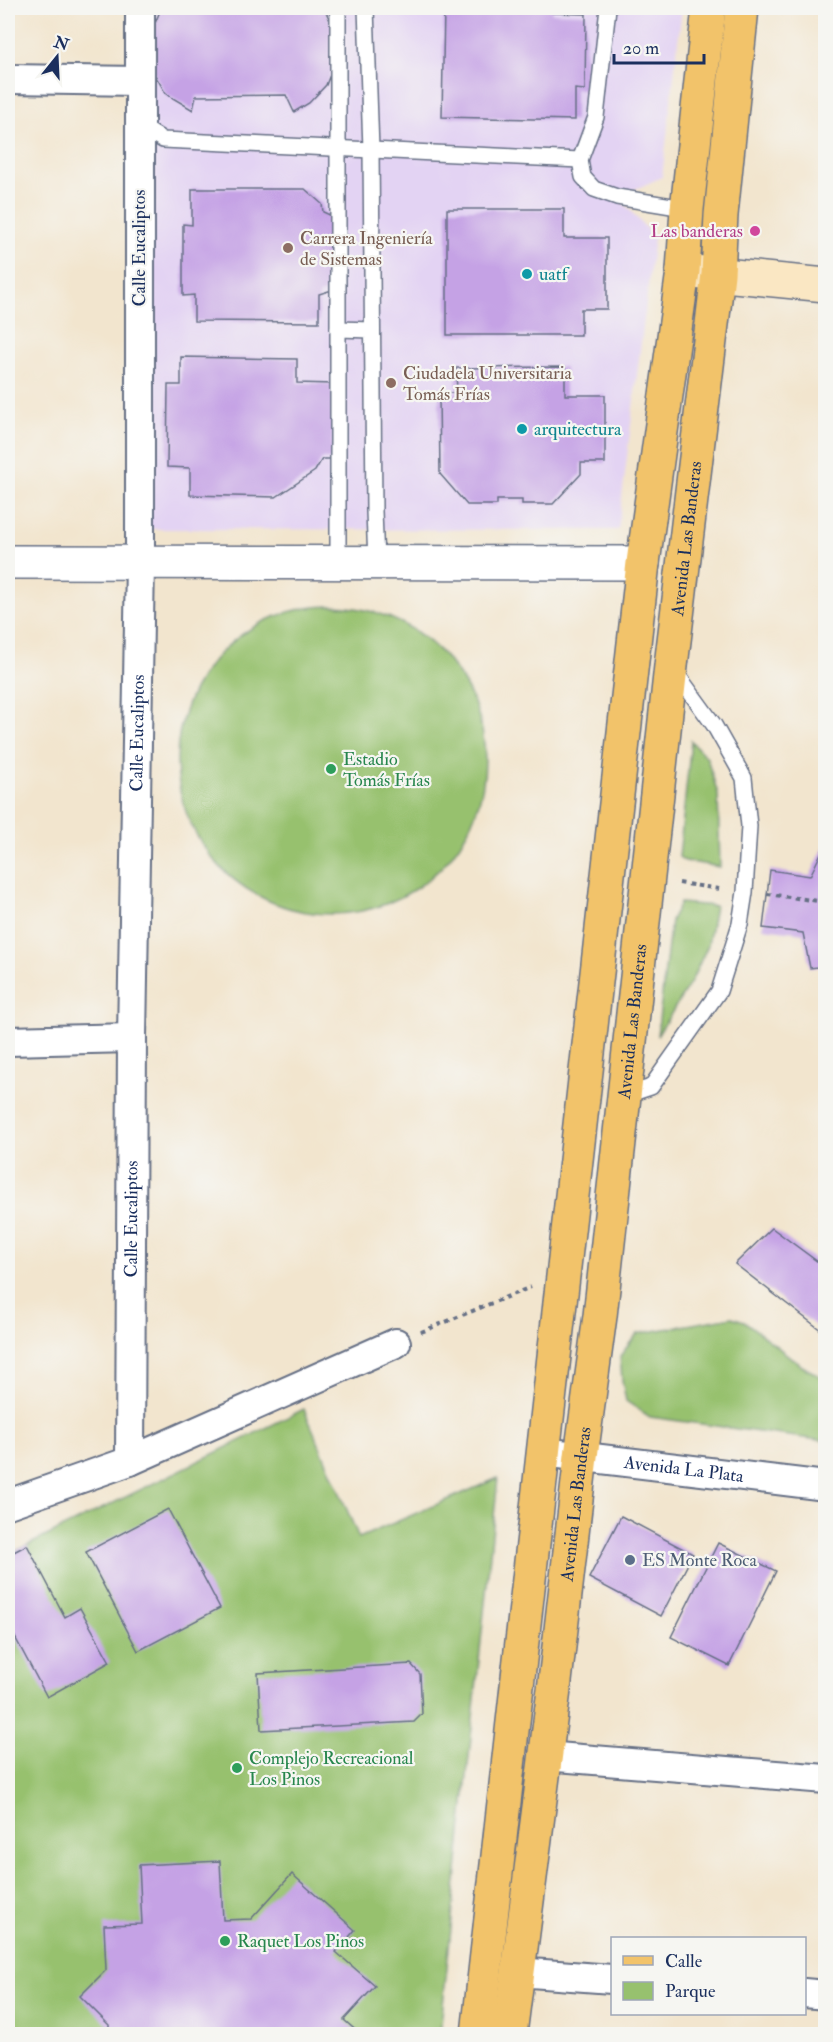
<svg xmlns="http://www.w3.org/2000/svg" width="833" height="2042" viewBox="0 0 833 2042" font-family="'IM FELL Double Pica',serif">
	<rect width="100%" height="100%" fill="#f6f6f2"/>
	<filter id="ink" filterUnits="userSpaceOnUse"><feTurbulence type="fractalNoise" baseFrequency=".0167" numOctaves="2"/><feDisplacementMap in="SourceGraphic" scale="12" xChannelSelector="R" yChannelSelector="G"/><feConvolveMatrix kernelMatrix="1 2 1 2 8 2 1 2 1" color-interpolation-filters="sRGB"/></filter>
	<filter id="wash" filterUnits="userSpaceOnUse"><feTurbulence type="fractalNoise" baseFrequency=".008" numOctaves="4" result="noise"/><feDisplacementMap in="SourceGraphic" scale="24" xChannelSelector="R" yChannelSelector="G"/><feGaussianBlur stdDeviation="1.35" result="paint"/><feColorMatrix in="noise" values="0 0 0 0 0 0 0 0 0 0 0 0 0 0 0 0 0 1.4 0 .05"/><feComposite in="paint" operator="in"/></filter>
	<g filter="url(#wash)">
		<rect width="100%" height="100%" fill="#f2e5ce"/>
		<polygon fill="#e3d3f3" points="149,8 682,8 662,177 618,197 654,237 618,530 145,529"/>
		<g fill="#97c16e" stroke="#597866" stroke-width="1.5">
			<circle cx="331" cy="760" r="154"/>
			<polygon points="691,741 707,758 718,794 720,867 685,861 679,857"/>
			<polygon points="680,903 715,906 708,945 691,982 657,1036 671,920"/>
			<polygon points="732,1317 744,1321 802,1366 825,1379 825,1441 650,1417 626,1401 622,1380 620,1356 637,1334"/>
			<polygon points="304,1409 359,1538 498,1478 440,2034 8,2034 8,1555"/>
		</g>
		<g id="blocks">
			<g fill="#c5a2e5">
				<polygon points="165,8 324,8 335,31 336,59 326,85 309,103 294,112 286,95 196,96 193,110 166,94 150,66 150,36 160,11"/>
				<polygon points="444,8 551,8 552,13 586,14 585,90 575,89 575,120 442,117"/>
				<polygon points="192,189 305,189 322,204 323,212 332,216 332,290 319,294 319,322 194,321 194,295 183,296 183,224 192,225"/>
				<polygon points="447,209 564,209 564,238 607,238 607,309 581,309 581,335 447,335"/>
				<polygon points="181,357 297,359 297,383 333,384 332,459 322,459 315,471 276,497 190,495 190,468 167,467 168,385 181,385"/>
				<polygon points="565,367 565,395 605,395 605,463 581,463 581,474 553,504 522,504 522,500 497,500 497,505 467,505 440,474 439,393 457,393 456,368"/>
				<polygon points="826,843 826,966 810,968 803,933 763,928 770,870 810,876"/>
				<polygon points="772,1228 826,1268 826,1334 735,1264"/>
				<polygon points="168,1509 220,1608 138,1651 86,1552"/>
				<polygon points="621,1516 693,1554 661,1616 589,1578"/>
				<polygon points="718,1543 776,1571 729,1666 671,1637"/>
				<polygon points="27,1545 65,1617 80,1608 110,1662 47,1697 8,1624 8,1555"/>
				<polygon points="411,1664 420,1674 422,1714 414,1722 261,1730 258,1673"/>
				<polygon points="220,1861 223,1920 251,1919 292,1874 355,1930 336,1952 375,1986 344,2020 360,2034 109,2034 109,2025 80,1996 106,1970 104,1925 142,1924 139,1865"/>
			</g>
		</g>
	</g>
	<g filter="url(#ink)">
		<use href="#blocks" fill-opacity="0" stroke="#666f85" stroke-width="1.5"/>
		<g fill="none" stroke-linecap="round" stroke-linejoin="round">
			<g stroke="#666f85" stroke-width="18">
				<g id="service">
					<polyline points="338,8 338,563"/>
					<polyline points="366,8 371,149 374,511 376,562"/>
					<polyline points="608,8 596,117 580,160 583,177 594,189 617,197 690,209"/>
					<polyline points="139,125 163,140 580,160"/>
					<polyline points="338,329 372,330"/>
					<polyline points="624,1096 651,1087 719,991 740,924 745,892 749,826 744,778 714,725 674,670"/>
				</g>
			</g>
			<g stroke="#666f85" stroke-width="32">
				<g id="minor">
					<polyline points="8,79 139,81"/>
					<polyline points="8,1041 132,1038"/>
					<path id="s1" d="M543,1452l283,34"/>
					<path id="s2" d="M130,1461l2,-423 8,-476v-554"/>
					<polyline points="8,1504 130,1461 396,1343"/>
					<polyline points="545,1756 826,1779"/>
					<polyline points="517,1972 612,1979"/>
					<polyline points="804,1993 826,1995"/>
				</g>
			</g>
			<g stroke="#666f85" stroke-width="36">
				<polyline id="tertiary" points="8,562 643,563"/>
			</g>
			<g stroke="#666f85" stroke-width="36">
				<polyline id="secondary" points="683,271 826,285"/>
			</g>
			<g stroke="#666f85" stroke-width="36">
				<g id="primary">
					<polyline points="478,2034 643,563 683,271 687,209 709,8"/>
					<path id="s3" d="M510,2034l44,-344 27,-234 19,-140 71,-650 47,-392 3,-59 21,-207"/>
				</g>
			</g>
			<g stroke="#666f85" stroke-width="4" stroke-dasharray="4.5 4.5" stroke-linecap="butt">
				<polyline points="679,883 720,889"/>
				<polyline points="767,894 826,902"/>
				<polyline points="421,1332 531,1287"/>
			</g>
			<use href="#service" stroke="#fff" stroke-width="15"/>
			<use href="#minor" stroke="#fff" stroke-width="28"/>
			<use href="#tertiary" stroke="#fff" stroke-width="33"/>
			<use href="#secondary" stroke="#fae7c3" stroke-width="33"/>
			<use href="#primary" stroke="#f2c36a" stroke-width="33"/>
		</g>
	</g>
	<circle fill="#d1479c" stroke="#f6f6f2" stroke-width="2" cx="755" cy="231" r="6"/>
	<g fill="#8d6e63" stroke="#f6f6f2" stroke-width="2">
		<circle cx="288" cy="248" r="6"/>
		<circle cx="391" cy="383" r="6"/>
	</g>
	<g fill="#0f9aa8" stroke="#f6f6f2" stroke-width="2">
		<circle cx="527" cy="274" r="6"/>
		<circle cx="522" cy="429" r="6"/>
	</g>
	<g fill="#2e9e5b" stroke="#f6f6f2" stroke-width="2">
		<circle cx="331" cy="769" r="6"/>
		<circle cx="237" cy="1768" r="6"/>
		<circle cx="225" cy="1941" r="6"/>
	</g>
	<circle fill="#5c6f8a" stroke="#f6f6f2" stroke-width="2" cx="630" cy="1560" r="6"/>
	<g text-anchor="middle" dominant-baseline="central" stroke-width="4.5" stroke-linejoin="round" paint-order="stroke">
		<g font-size="18" fill="#b23c85" stroke="#f6f6f2" text-anchor="end">
			<text x="743" y="231">Las banderas</text>
		</g>
		<g font-size="18" fill="#785e54" stroke="#f6f6f2" text-anchor="start">
			<text x="300" y="238">Carrera Ingeniería<tspan x="300" dy="21">de Sistemas</tspan></text>
			<text x="403" y="373">Ciudadela Universitaria<tspan x="403" dy="21">Tomás Frías</tspan></text>
		</g>
		<g font-size="18" fill="#1b2f5e" stroke="#f6f6f2">
			<text transform="translate(139 248) rotate(-90)">Calle Eucaliptos</text>
			<text stroke="none"><textPath href="#s3" startOffset="1506">Avenida Las Banderas</textPath></text>
			<text stroke="none"><textPath href="#s2" startOffset="728">Calle Eucaliptos</textPath></text>
			<text stroke="none"><textPath href="#s3" startOffset="1020">Avenida Las Banderas</textPath></text>
			<text stroke="none"><textPath href="#s2" startOffset="242">Calle Eucaliptos</textPath></text>
			<text stroke="none"><textPath href="#s1" startOffset="142">Avenida La Plata</textPath></text>
			<text stroke="none"><textPath href="#s3" startOffset="534">Avenida Las Banderas</textPath></text>
		</g>
		<g font-size="18" fill="#0d838f" stroke="#f6f6f2" text-anchor="start">
			<text x="539" y="274">uatf</text>
			<text x="534" y="429">arquitectura</text>
		</g>
		<g font-size="18" fill="#27864d" stroke="#f6f6f2" text-anchor="start">
			<text x="343" y="759">Estadio<tspan x="343" dy="21">Tomás Frías</tspan></text>
			<text x="249" y="1758">Complejo Recreacional<tspan x="249" dy="21">Los Pinos</tspan></text>
			<text x="237" y="1941">Raquet Los Pinos</text>
		</g>
		<g font-size="18" fill="#4e5e75" stroke="#f6f6f2" text-anchor="start">
			<text x="642" y="1560">ES Monte Roca</text>
		</g>
	</g>
	<rect width="833" height="2042" fill="none" stroke="#f6f6f2" stroke-width="30"/>
	<rect x="611" y="1937" width="195" height="78" fill="#f6f6f2" stroke="#9ea6b7" stroke-width="1.5"/>
	<rect x="623" y="1956" width="30" height="9" fill="#f2c36a" stroke="#9ea6b7" stroke-width="1.5"/>
	<text x="665" y="1967" font-size="18" fill="#1b2f5e">Calle</text>
	<rect x="623" y="1982" width="30" height="18" fill="#97c16e" stroke="#9ea6b7" stroke-width="1.5"/>
	<text x="665" y="1997" font-size="18" fill="#1b2f5e">Parque</text>
	<g transform="translate(57 57) rotate(18)" stroke="#f6f6f2" stroke-width="4.5" paint-order="stroke">
	<path d="M0-4.5L10 22L0 15L-10 22Z" fill="#1b2f5e"/>
	<text y="-9" font-size="16" font-weight="bold" text-anchor="middle" fill="#1b2f5e">N</text>
	</g>
	<path d="M614 54v9h90v-9" fill="none" stroke="#1b2f5e" stroke-width="3"/>
	<text x="623" y="54" font-size="18" fill="#1b2f5e" stroke="#f6f6f2" stroke-width="4.5" paint-order="stroke">20 m</text>
</svg>
